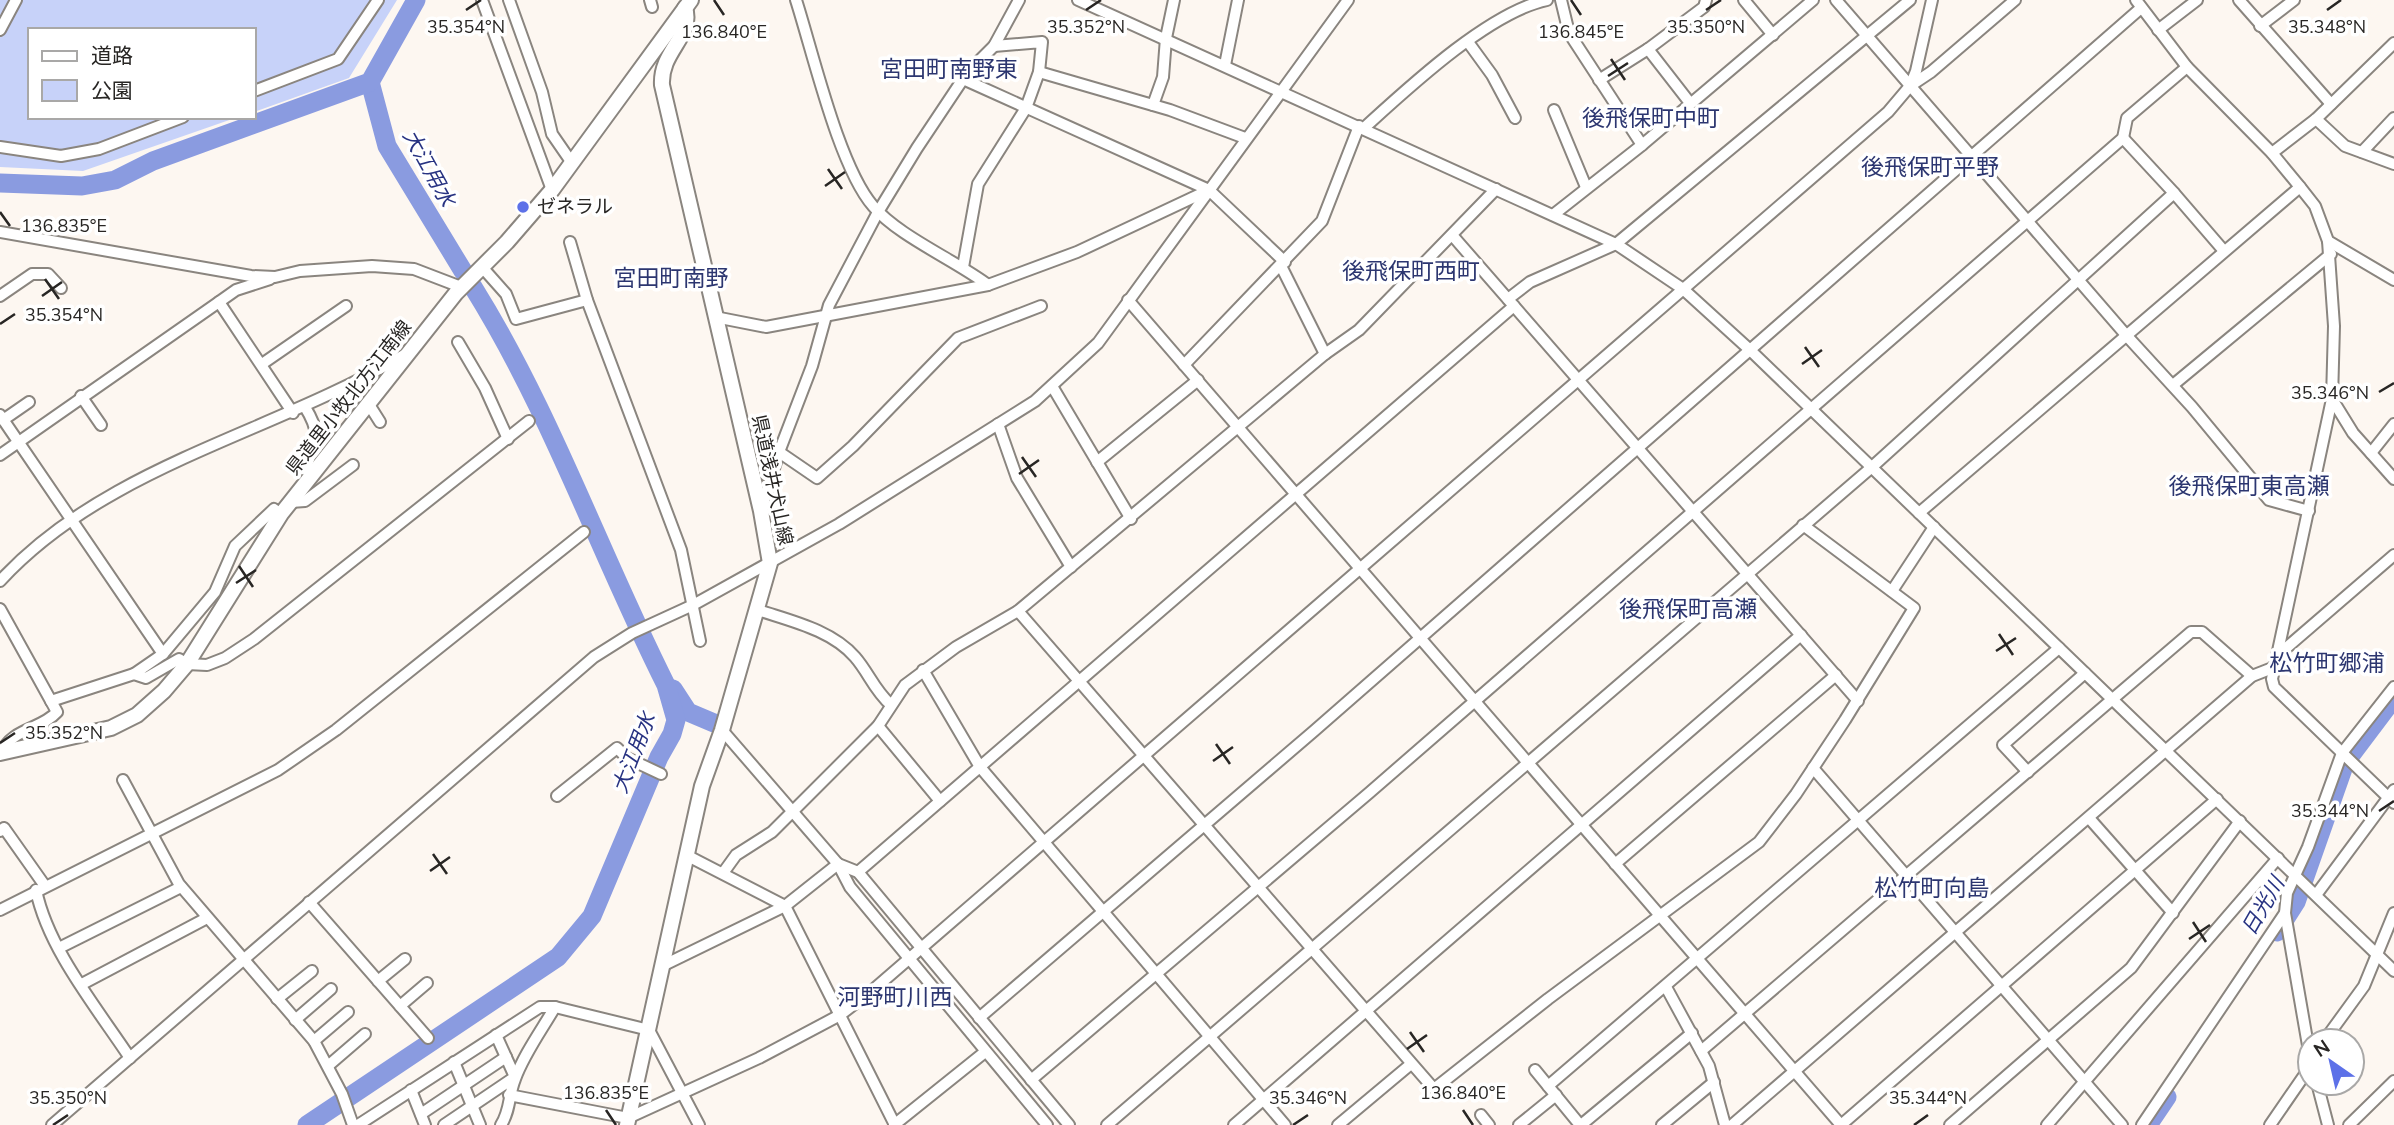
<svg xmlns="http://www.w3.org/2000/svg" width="2394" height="1125" viewBox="0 0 2394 1125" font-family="'Nunito Sans','Noto Sans JP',sans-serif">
	<rect width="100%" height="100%" fill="#fdf7f1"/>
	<polygon fill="#c7d2f9" points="0,0 397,0 349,78 254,112 254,30 30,30 30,117 238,117 83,171 0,167"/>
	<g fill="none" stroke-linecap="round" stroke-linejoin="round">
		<g stroke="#8a9be0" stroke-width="19">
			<polyline points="370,82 387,146 463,271"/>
			<polyline points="0,183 82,186 115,180 153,161 370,82 416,0"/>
			<polyline points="673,689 688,712 714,723"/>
			<polyline points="2277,932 2296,902 2345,763 2394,698"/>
			<path d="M307,1125l251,-168 34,-41 67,-159 13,-23 4,-14 -10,-35c-66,-131 -115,-273 -193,-398"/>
			<polyline points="2148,1125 2167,1097"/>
		</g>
		<g stroke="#8a857f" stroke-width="14">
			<g id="minor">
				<polyline points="482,0 552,190"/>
				<polyline points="509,0 542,92 552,134 572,163"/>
				<polyline points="650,0 652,7"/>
				<path d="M796,0c17,53 43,167 77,206 25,30 82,54 115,79"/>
				<polyline points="1078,0 1616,244 1683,289 1750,350 2394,971"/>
				<polyline points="1561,0 1569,33 1642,145"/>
				<polyline points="1744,0 1773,35"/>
				<polyline points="1836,0 2126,335 2192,407 2269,500 2309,511"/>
				<polyline points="2136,0 2187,67 2272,153 2300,187 2315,206 2328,241 2394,280"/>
				<polyline points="2239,0 2331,104"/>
				<polyline points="2260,26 2294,0"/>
				<polyline points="0,30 16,0"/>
				<polyline points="2158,30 2197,0"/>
				<polyline points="1468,42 1492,75 1515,118"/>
				<polyline points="1648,49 1690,103"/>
				<polyline points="1225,65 1238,0"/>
				<polyline points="1039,72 1170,110 1245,138"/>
				<polyline points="963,79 1209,190 1285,262"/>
				<polyline points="1599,80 1648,49 1704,7 1706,0"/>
				<polyline points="1910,86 1931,72 2015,0"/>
				<polyline points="254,91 338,59 378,0"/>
				<polyline points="1153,105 1163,77 1166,38 1174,0"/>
				<polyline points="1554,110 1586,187"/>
				<polyline points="2316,119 2345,146 2394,164"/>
				<path d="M1364,128c44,-40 125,-116 183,-128"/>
				<polyline points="2123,138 2174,193"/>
				<polyline points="0,147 61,156 99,149 183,117"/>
				<polyline points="2362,152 2394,118"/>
				<polyline points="2272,153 2316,119 2394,43"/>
				<polyline points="1553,215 1642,145 1813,0"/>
				<polyline points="0,232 251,276 275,277 300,271 372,266 414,269 461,287"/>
				<polyline points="1452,235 1858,701"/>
				<polyline points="2328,241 2334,326 2332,399 2272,679 2274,687 2394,803"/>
				<polyline points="570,242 587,300 681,550 700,641"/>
				<polyline points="1281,266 1325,354"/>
				<polyline points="482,267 506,294 516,319 587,300"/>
				<polyline points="963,267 978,184 1026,108 1039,72 1042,42 994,46"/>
				<polyline points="0,296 32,274 48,274 61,288"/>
				<polyline points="1508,299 1530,282 1616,244 1910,0"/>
				<polyline points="1128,300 1841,1125"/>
				<polyline points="219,302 236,290 270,279"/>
				<polyline points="715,317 766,327 988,285 1077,252 1209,190"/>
				<polyline points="458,342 485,388 508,439"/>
				<polyline points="262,364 346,306"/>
				<polyline points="1184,365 1322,221 1359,126"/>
				<polyline points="2173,385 2331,254"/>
				<polyline points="1052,386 1131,519"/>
				<polyline points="81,396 101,425"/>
				<polyline points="2332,399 2353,433 2394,479"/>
				<polyline points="368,403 380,422"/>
				<path d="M305,407c16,26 12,32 1,60l4,10"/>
				<polyline points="0,415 163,654 134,674"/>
				<polyline points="3,420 29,402"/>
				<polyline points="998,424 1017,478 1071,567"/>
				<polyline points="779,452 817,478 853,446 958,338 1041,306"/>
				<polyline points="2371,453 2394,424"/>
				<polyline points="0,455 219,302 293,413"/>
				<polyline points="1097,462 1198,380"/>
				<polyline points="291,502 305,501 353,465"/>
				<polyline points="762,508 779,452 812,366 829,305 878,212 917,148 967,73 994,46 1019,0"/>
				<polyline points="1919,513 2300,187"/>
				<path d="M0,581c107,-116 272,-147 404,-226"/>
				<polyline points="1892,591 1934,527"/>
				<polyline points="0,609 51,701 134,674 146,678 179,659 187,664 207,665 225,658 254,639 529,421"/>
				<path d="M758,610c33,11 74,20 97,47 14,16 19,33 36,48"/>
				<polyline points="1018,611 1434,1089 1548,999 1759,842 1796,794 1845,720 1914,608 1803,525"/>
				<polyline points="163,654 215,592 235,546 274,509 281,514"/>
				<polyline points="2278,655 2394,555"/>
				<polyline points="923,670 980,767 1285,1125"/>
				<polyline points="878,726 940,801"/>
				<polyline points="722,730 838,864 850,887 1047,1125"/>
				<path d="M2,752c9,-23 40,-23 55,-40l-6,-11"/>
				<polyline points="1813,768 2122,1125"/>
				<polyline points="2028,772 2003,745 2085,673"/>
				<polyline points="123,780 179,884 314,1041 342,1094 353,1125"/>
				<polyline points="557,796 617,748 627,758 661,774"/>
				<polyline points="2089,818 2173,913"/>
				<polyline points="0,831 4,828 45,886"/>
				<polyline points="686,855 785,906 895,1125"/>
				<polyline points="838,864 858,872 1069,1125"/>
				<polyline points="1615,864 1836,675"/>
				<polyline points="858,872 1514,306"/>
				<polyline points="723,873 736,855 772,832 878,726 905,685 956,647 1018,611 1325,354 1359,330 1496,189"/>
				<path d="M36,890c12,59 61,118 94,168"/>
				<polyline points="2316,895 2394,790"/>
				<polyline points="309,902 428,1038"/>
				<polyline points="0,910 278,770 336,730 584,532"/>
				<polyline points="59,948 181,887"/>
				<polyline points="664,965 785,906 838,864"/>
				<polyline points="378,981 405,959"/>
				<polyline points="82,984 207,918"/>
				<polyline points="1666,987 1709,1066 1725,1125"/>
				<polyline points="277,999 312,971"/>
				<polyline points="400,1006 427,983"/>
				<polyline points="979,1018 1314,731 2141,8"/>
				<polyline points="295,1020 331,989"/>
				<polyline points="314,1041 348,1012"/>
				<polyline points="2324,1041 2364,986 2394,913"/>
				<polyline points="1701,1051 2191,632 2202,632 2252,676"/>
				<polyline points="2310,1057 2285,913 2287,893 2308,847 2342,753 2394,687"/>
				<polyline points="454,1062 480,1125"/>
				<polyline points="329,1065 365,1034"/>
				<polyline points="1535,1070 1580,1125"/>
				<polyline points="1031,1080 1369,793 2123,138 2127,118 2187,67"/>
				<polyline points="2317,1083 2328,1125"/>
				<polyline points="1548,1086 2059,648"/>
				<polyline points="411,1090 425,1125"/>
				<polyline points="509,1095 628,1118 759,1058 840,1015 874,989 1888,112 1910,86 1916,71 1932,0"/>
				<polyline points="421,1114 506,1057"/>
				<polyline points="1481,1115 1489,1125"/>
				<polyline points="52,1125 594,657 632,633 693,605 839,524 1035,401 1098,343 1348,0"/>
				<polyline points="358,1125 540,1007 555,1007 649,1030 699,1125"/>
				<polyline points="444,1125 515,1077 496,1035"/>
				<path d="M501,1125c10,-16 7,-29 14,-46 9,-25 26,-48 40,-72"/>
				<polyline points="894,1125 985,1052"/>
				<polyline points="1107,1125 1872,467 2174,193 2224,251"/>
				<polyline points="1234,1125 1801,635"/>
				<polyline points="1338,1125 1411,1064"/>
				<polyline points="1519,1125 1556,1095"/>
				<polyline points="1581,1125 1692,1033"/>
				<polyline points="1662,1125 1714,1082"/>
				<polyline points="1732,1125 2252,676 2275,667"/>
				<polyline points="1841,1125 2217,799"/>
				<polyline points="1950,1125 2131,968 2240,821"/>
				<polyline points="2047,1125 2278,858"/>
				<polyline points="2142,1125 2285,913"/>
				<polyline points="2270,1125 2310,1067"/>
				<polyline points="2349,1125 2394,1081"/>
			</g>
		</g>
		<g stroke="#8a857f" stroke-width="18">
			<g id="major">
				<polyline points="0,753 111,728 137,715 164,691 187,664 281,514 456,293 507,242 552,190 691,0"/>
				<path d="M627,1125l75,-339 20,-56 48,-167 -9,-52 -99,-426c-2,-34 32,-49 23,-77"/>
			</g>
		</g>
		<use href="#minor" stroke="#fff" stroke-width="10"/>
		<use href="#major" stroke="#fff" stroke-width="14"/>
	</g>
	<path fill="none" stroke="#282624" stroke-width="2.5" d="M714,0l10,15M1571,0l10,15M466,10l15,-10M1086,10l15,-10M1706,10l15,-10M2327,10l14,-10M1611,59l14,21M1608,76l20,-13M828,169l14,20M825,186l20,-14M0,212l10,14M45,279l14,20M42,296l20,-14M0,324l15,-10M1805,347l14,20M1802,364l20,-14M2379,392l15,-9M1022,457l14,20M1019,474l20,-14M239,566l14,21M236,583l20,-13M1999,634l14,21M1996,651l20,-13M0,743l15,-10M1216,744l14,20M1213,761l20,-14M2379,811l15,-10M433,854l14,20M430,871l20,-14M2193,922l13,20M2189,939l21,-14M1410,1032l14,20M1407,1049l20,-14M606,1110l10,15M1463,1110l10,15M53,1125l15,-10M1293,1125l15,-10M1914,1125l14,-10"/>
	<circle fill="#5d71e8" stroke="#fff" stroke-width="2.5" cx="523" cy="207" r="7"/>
	<g text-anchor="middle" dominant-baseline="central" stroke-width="7" stroke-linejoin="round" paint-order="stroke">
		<g font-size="19" fill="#282624" stroke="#fff" text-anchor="start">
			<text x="537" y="207">ゼネラル</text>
		</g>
		<g font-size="19" fill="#282624" stroke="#fff">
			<text transform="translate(349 398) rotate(-52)">県道里小牧北方江南線</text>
			<text transform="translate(772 480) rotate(78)">県道浅井犬山線</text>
		</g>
		<g font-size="21" font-style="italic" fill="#283382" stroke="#fff">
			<text transform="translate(429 168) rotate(61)">大江用水</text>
			<text transform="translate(634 753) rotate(-69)">大江用水</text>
			<text transform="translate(2263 906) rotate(-60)">日光川</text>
		</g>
		<g font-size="23" fill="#2c3670" stroke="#fff">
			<text x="949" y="69">宮田町南野東</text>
			<text x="1651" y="118">後飛保町中町</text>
			<text x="1930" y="167">後飛保町平野</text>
			<text x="1411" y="271">後飛保町西町</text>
			<text x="671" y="278">宮田町南野</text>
			<text x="2249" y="486">後飛保町東高瀬</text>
			<text x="1688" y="609">後飛保町高瀬</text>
			<text x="2327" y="663">松竹町郷浦</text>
			<text x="1932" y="888">松竹町向島</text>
			<text x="895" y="997">河野町川西</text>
		</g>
	</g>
	<g font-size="18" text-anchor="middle" fill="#282624" stroke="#fff" stroke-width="7" stroke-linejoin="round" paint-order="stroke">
		<text x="466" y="33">35.354°N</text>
		<text x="1086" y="33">35.352°N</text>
		<text x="1706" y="33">35.350°N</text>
		<text x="2327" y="33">35.348°N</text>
		<text x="724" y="38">136.840°E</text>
		<text x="1581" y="38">136.845°E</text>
		<text x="64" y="232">136.835°E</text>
		<text x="64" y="321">35.354°N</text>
		<text x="2330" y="399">35.346°N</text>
		<text x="64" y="739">35.352°N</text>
		<text x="2330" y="817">35.344°N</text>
		<text x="606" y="1099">136.835°E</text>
		<text x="1463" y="1099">136.840°E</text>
		<text x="68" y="1104">35.350°N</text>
		<text x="1308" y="1104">35.346°N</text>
		<text x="1928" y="1104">35.344°N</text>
	</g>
	<rect x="28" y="28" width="228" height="91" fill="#ffffff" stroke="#a9a8a7" stroke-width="2"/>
	<rect x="42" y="51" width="35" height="10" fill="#ffffff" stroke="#a9a8a7" stroke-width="2"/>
	<text x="91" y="63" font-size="21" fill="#282624">道路</text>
	<rect x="42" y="80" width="35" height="21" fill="#c7d2f9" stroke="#a9a8a7" stroke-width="2"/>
	<text x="91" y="98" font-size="21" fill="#282624">公園</text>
	<g transform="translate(2331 1062) rotate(326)"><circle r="33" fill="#ffffff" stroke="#a9a8a7" stroke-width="2"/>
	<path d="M0-5L12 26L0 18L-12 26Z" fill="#5d71e8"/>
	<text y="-10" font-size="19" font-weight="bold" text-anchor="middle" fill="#282624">N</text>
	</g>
</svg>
